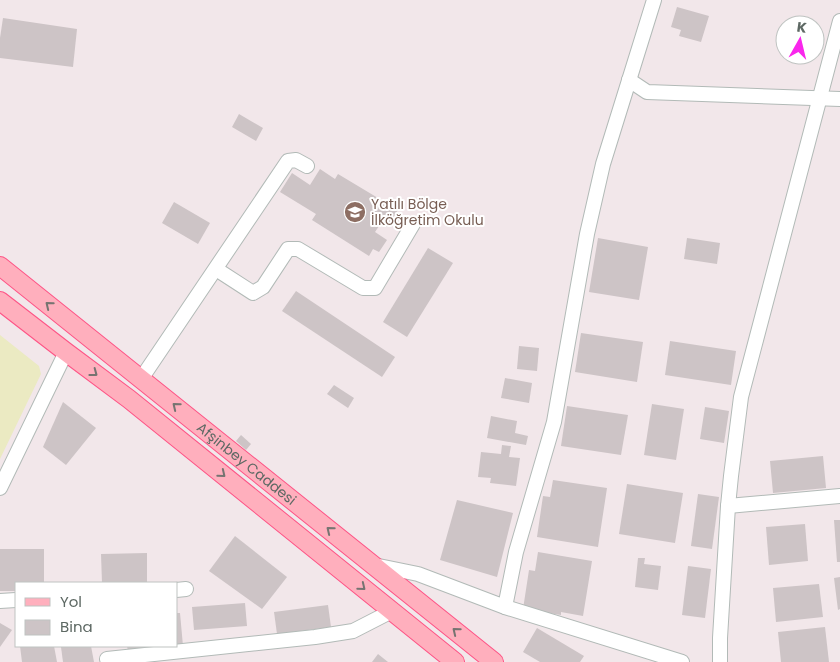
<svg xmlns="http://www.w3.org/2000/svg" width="840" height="662" viewBox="0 0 840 662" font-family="Poppins,sans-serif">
	<rect width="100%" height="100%" fill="#f2e7ea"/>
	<polygon fill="#ebeac2" points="0,335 39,366 41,374 0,459"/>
	<g fill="#cdc4c6">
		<polygon points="677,7 709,16 701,42 679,36 681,30 671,27"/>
		<polygon points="3,18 77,29 73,67 0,58 0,38"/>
		<polygon points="239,114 263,128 256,141 232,127"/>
		<polygon points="320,169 335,179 338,174 398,210 387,227 381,223 375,232 387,240 379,252 373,249 369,256 312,220 316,214 280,192 292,173 310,185"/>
		<polygon points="174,202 210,223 198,244 162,223"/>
		<polygon points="598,238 648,247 639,300 589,292"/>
		<polygon points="687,238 720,243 717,264 684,259"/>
		<polygon points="428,248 453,263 407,337 383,322"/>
		<polygon points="296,291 395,357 382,377 282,311"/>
		<polygon points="581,333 643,342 637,382 575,372"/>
		<polygon points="670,341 736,351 731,385 665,375"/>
		<polygon points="519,346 539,348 537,371 517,369"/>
		<polygon points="505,378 532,383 529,403 501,398"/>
		<polygon points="334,385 354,398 348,408 327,394"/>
		<polygon points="63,402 96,428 66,465 43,447"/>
		<polygon points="652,404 684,409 676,460 644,455"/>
		<polygon points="567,406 628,415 621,455 561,446"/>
		<polygon points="705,407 729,411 724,443 700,439"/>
		<polygon points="491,416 517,421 515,433 528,436 526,445 487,438"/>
		<polygon points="241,435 251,444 246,450 236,441"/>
		<polygon points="502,445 511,446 509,457 520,458 516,486 490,483 491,478 478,477 481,452 501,454"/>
		<polygon points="823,456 826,488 773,493 770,461"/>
		<polygon points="553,480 607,488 598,547 537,537 543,496 550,497"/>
		<polygon points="627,484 683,493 675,543 619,534"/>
		<polygon points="698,494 719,497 712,549 691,546"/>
		<polygon points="457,500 513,513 497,577 440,560"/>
		<polygon points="834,520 840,520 840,562 837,562"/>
		<polygon points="805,524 808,561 769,565 766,527"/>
		<polygon points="235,536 287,577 262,609 209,571"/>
		<polygon points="0,549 44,549 44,583 16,583 16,591 0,591"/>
		<polygon points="538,552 592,561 583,616 561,612 561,615 523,609 529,570 535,571"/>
		<polygon points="147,553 147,583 102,583 101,554"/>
		<polygon points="638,558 645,558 644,564 661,566 658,590 635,587"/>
		<polygon points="688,566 711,569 705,618 682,615"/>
		<polygon points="840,577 840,609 838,610 834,578"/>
		<polygon points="819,584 823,617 776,622 773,588"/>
		<polygon points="245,603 247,626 194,630 192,607"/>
		<polygon points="328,605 331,627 277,634 274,612"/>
		<polygon points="176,613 180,613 183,646 176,646"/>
		<polygon points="0,623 12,630 0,647"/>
		<polygon points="825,627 829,662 781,662 778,632"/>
		<polygon points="537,628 584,656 580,662 540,662 523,652"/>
		<polygon points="20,646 54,646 57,662 22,662"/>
		<polygon points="68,646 91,646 94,662 63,662 61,647"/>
		<polygon points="127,646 169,646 128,651"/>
		<polygon points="378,654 388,662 372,662"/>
	</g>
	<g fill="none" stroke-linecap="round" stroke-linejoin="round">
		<g stroke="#b2bab7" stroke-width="16">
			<g id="minor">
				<polyline points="629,80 647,92 840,99"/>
				<polyline points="216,269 253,293 263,287 288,249 298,249 363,288 375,288 413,224"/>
				<polyline points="141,379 288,161 296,160 307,166"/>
				<polyline points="0,488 66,352"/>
				<polyline points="728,506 840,496"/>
				<polyline points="374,565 418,574 505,607 516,552 554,422 587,234 603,164 654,0"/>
				<polyline points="176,590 186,589"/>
				<polyline points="0,601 16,600"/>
				<polyline points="505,607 682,662"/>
				<polyline points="107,659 315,637 353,631 392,611"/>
				<polyline points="720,662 720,638 728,506 731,476 741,397 840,21"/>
			</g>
		</g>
		<g stroke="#fe5486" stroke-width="20">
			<g id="major">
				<path id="s1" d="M0,266l494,396"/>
				<polyline points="0,301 66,352 129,399 455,662"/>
			</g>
		</g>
		<use href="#minor" stroke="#fff" stroke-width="14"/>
		<use href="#major" stroke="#ffafbd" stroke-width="18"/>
	</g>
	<defs><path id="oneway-chevron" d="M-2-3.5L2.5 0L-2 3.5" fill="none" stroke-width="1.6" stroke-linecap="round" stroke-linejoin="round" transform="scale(1.25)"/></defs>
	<g stroke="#767471">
		<use href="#oneway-chevron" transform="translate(49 305) rotate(-141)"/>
		<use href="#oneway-chevron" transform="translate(94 373) rotate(37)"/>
		<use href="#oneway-chevron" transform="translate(176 406) rotate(-141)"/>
		<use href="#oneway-chevron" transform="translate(222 474) rotate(39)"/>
		<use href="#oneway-chevron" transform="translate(330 530) rotate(-141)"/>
		<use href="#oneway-chevron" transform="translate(362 587) rotate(39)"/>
		<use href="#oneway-chevron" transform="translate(456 631) rotate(-141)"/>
	</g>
	<defs>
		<g id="school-disc" transform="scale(1.125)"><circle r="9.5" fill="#8d6e63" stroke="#fff"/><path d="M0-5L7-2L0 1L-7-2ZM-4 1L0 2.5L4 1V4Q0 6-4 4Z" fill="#fff"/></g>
	</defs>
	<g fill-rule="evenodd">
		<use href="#school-disc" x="355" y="212"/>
	</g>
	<g text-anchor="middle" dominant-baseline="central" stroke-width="4" stroke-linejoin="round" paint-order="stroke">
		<g font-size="14" fill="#785e54" stroke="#fff" text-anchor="start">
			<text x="371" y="204">Yatılı Bölge<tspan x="371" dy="16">İlköğretim Okulu</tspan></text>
		</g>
		<g font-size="14" fill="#5e6964" stroke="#fff">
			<text stroke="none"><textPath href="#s1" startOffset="316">Afşinbey Caddesi</textPath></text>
		</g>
	</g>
	<rect x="15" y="582" width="162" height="65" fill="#ffffff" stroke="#bfc3c1"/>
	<rect x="25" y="598" width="25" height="8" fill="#ffafbd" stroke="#bfc3c1"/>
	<text x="60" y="607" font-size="15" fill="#5e6964">Yol</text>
	<rect x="25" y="620" width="25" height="15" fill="#cdc4c6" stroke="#bfc3c1"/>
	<text x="60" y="632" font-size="15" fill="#5e6964">Bina</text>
	<g transform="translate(800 40) rotate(8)"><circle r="24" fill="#ffffff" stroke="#bfc3c1"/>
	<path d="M0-4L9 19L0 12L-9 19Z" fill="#f926ec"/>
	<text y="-8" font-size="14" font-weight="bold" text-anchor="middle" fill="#5e6964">K</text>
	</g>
</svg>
